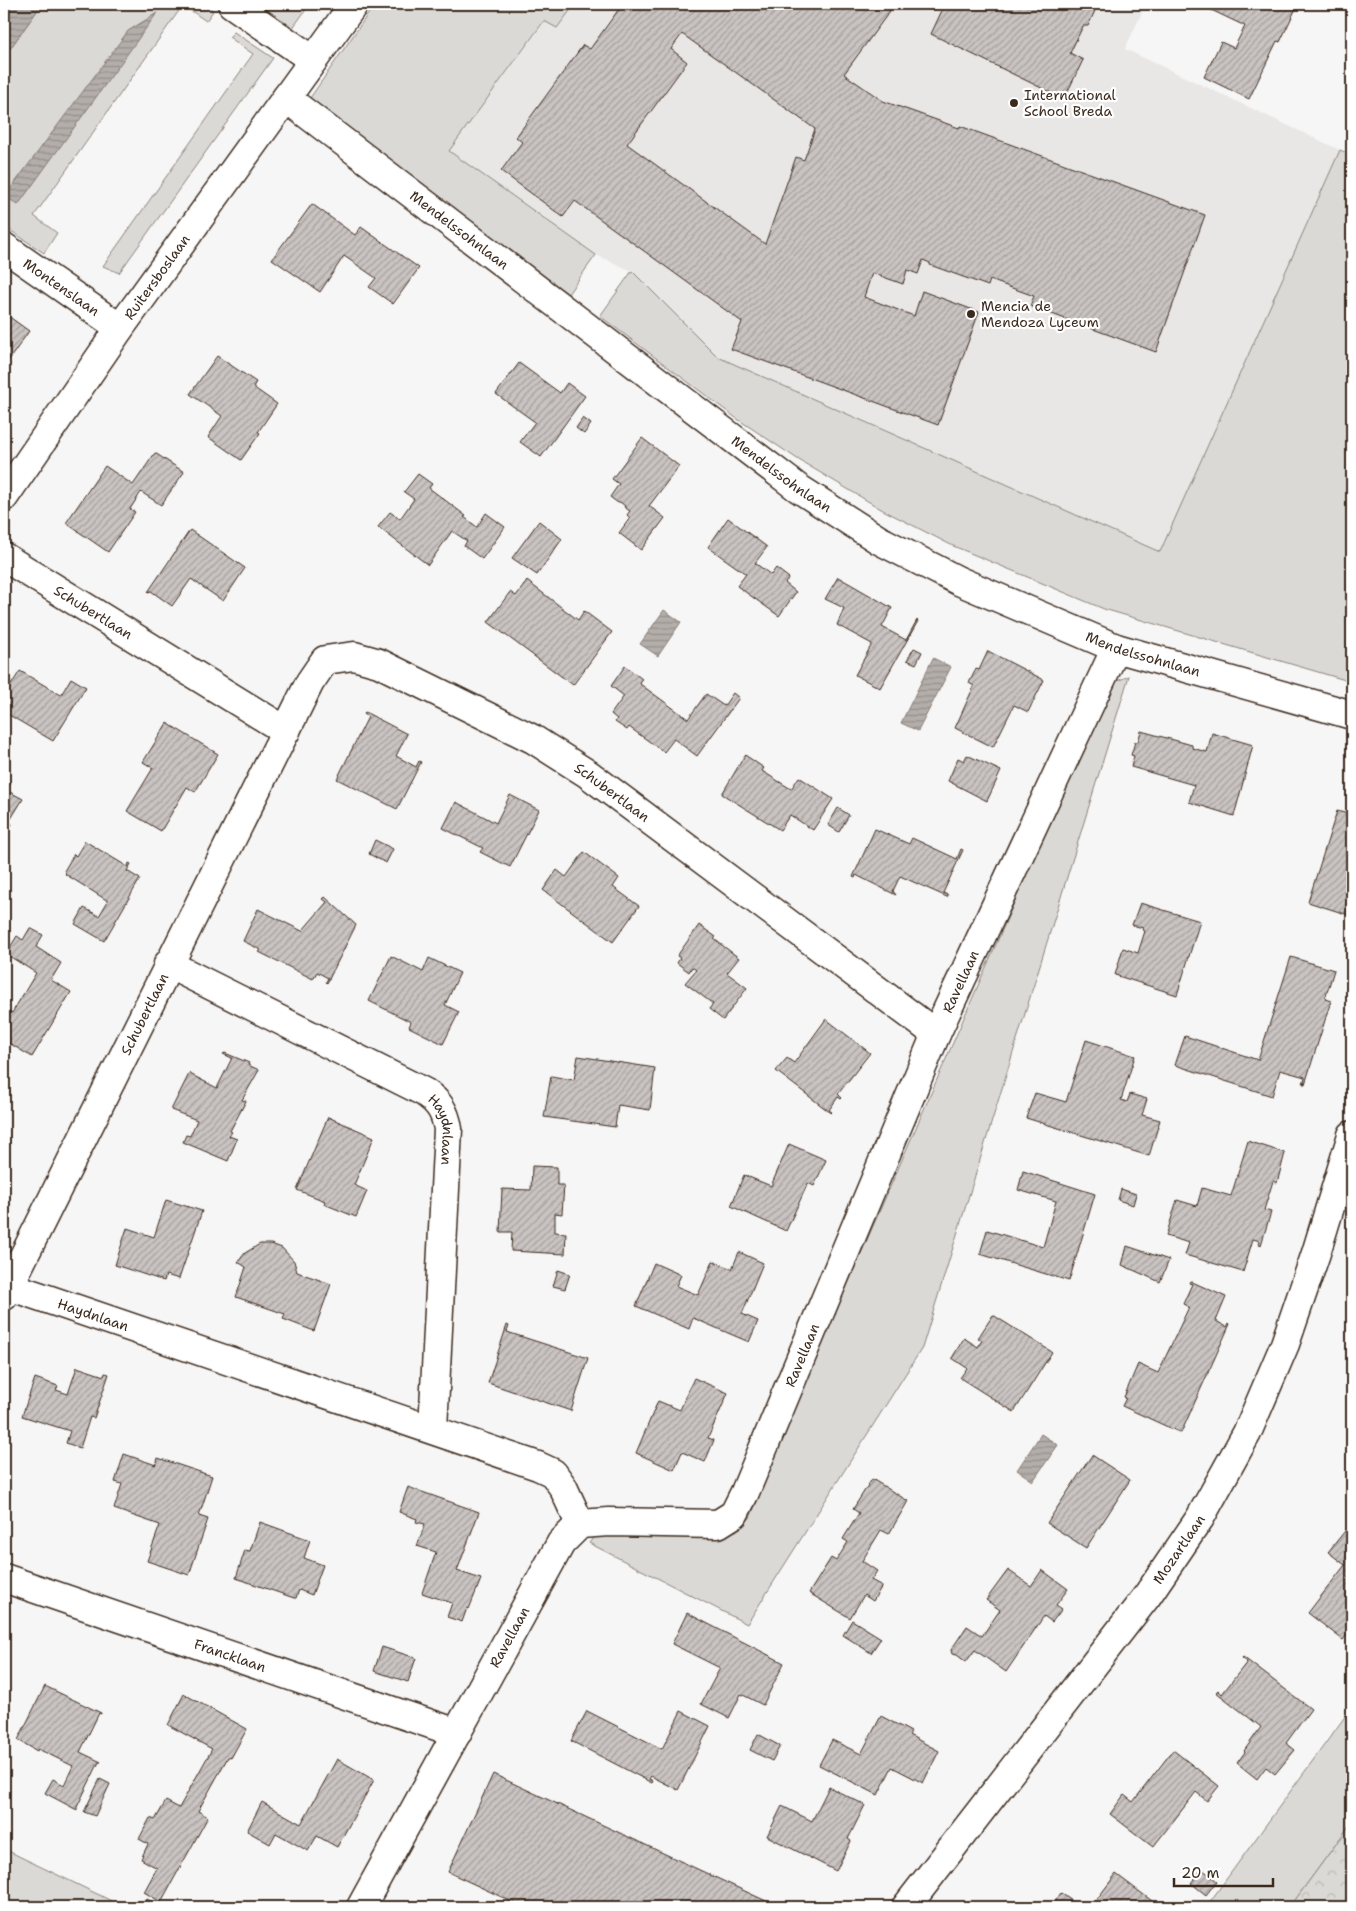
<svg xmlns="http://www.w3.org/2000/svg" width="1356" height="1911" viewBox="0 0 1356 1911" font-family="'Shantell Sans',sans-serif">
	<defs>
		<pattern id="forest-crowns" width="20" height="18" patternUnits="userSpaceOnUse" patternTransform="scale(1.25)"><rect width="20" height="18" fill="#dbd9d6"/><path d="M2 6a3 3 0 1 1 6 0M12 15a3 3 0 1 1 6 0" fill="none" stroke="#bdbab7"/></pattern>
		<pattern id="water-rules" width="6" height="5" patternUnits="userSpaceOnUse" patternTransform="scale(1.25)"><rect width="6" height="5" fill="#b4aeaa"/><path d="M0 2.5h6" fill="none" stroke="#948e8a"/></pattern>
		<pattern id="building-hatch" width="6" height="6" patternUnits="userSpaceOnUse" patternTransform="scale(1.25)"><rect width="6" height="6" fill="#c9c3c1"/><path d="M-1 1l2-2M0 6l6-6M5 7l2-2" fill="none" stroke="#a49f9c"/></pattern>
	</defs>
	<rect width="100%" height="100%" fill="#f7f6f6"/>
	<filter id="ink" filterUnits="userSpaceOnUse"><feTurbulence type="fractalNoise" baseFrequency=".02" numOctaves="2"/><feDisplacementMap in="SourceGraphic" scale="10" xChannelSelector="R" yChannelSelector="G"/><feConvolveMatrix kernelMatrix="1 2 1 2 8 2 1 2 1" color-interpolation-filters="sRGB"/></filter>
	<g filter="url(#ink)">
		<polygon fill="#e9e7e6" points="575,4 1146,4 1125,49 1340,150 1160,552 718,357 632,271 596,255 449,151 545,21 557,28"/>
		<g fill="#dbd9d6" stroke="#8b827a">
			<polygon points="42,4 207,4 213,11 206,21 183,5 34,216 57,233 44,253 4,226 4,57"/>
			<polygon points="256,4 310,4 292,29"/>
			<polygon points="375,4 575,4 557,28 544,21 449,151 596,255 568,294 310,98"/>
			<polygon points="234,32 273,58 119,273 103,266 253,54 229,37"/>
			<polygon points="1340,150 1352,155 1352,682 1104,609 951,545 881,509 799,460 736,418 600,316 632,271 718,357 1160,552"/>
			<polygon points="1129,676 922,1348 747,1624 589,1543 593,1538 606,1535 717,1534 736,1531 750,1518 812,1366 1103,699 1117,681"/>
			<polygon points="1352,1707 1352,1822 1290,1907 1206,1907"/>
			<polygon points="4,1849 124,1907 4,1907"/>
		</g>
		<polygon fill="url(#forest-crowns)" stroke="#8b827a" points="1352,1822 1352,1907 1290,1907"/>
		<g fill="url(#water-rules)" stroke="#847972">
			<polygon points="4,4 42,4 4,57"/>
			<polygon points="157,13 18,205 5,196 128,31"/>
			<polygon points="664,610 681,622 658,656 640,644"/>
			<polygon points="933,658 951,667 918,731 901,723"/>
			<polygon points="1041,1434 1058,1445 1033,1481 1017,1470"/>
		</g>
		<g fill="url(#building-hatch)" stroke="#3b2a1e" fill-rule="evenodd">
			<path d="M618,4h277l-51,70 39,27 76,27 1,-2 245,89 -49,137 -126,-46 4,-10 -44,-16 -2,6 -58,-21v-2l-7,-3 -5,14 -11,-4 -4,14 -31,-11 -8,24 50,19 8,-25 57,21 -41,113 -207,-76 11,-27 -167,-121 -12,16 -62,-46 21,-29 -6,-5 67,-92 7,4 29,-40 -3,-2zM682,34l133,95 -11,31 -8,-3 -31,87 -138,-100 60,-82 -16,-13z"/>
			<polygon points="945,4 1098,4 1088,26 1083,26 1070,53 1083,60 1064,99 931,34"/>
			<polygon points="1209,4 1298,4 1280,42 1277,41 1249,99 1204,77 1221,42 1234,48 1245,26 1207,8"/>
			<polygon points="312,204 355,235 361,227 419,268 393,304 369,287 376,278 344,256 320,292 272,259"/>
			<polygon points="4,313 29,331 4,367"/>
			<polygon points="217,356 256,382 253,387 277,404 258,432 260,433 241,460 208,437 222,416 190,394"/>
			<polygon points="519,363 560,393 567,383 585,396 541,457 520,442 535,422 496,394"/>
			<polygon points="583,418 591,424 584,434 576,428"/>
			<polygon points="642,438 679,466 649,506 665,518 641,550 619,533 630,518 627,515 630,511 624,507 625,506 620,502 618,503 610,497 619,484 612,479"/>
			<polygon points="155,453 184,472 161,505 141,492 130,509 135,512 108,552 66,523 105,466 133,485"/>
			<polygon points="418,474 432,484 429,488 466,516 464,517 477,527 486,513 505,527 482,559 464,546 467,541 452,531 428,565 378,527 390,512 400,519 414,499 404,492"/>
			<polygon points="728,518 767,547 755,563 771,575 776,568 789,578 785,583 796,592 779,616 737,586 746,574 708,547"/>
			<polygon points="539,521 562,539 537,575 512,558"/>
			<polygon points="190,530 245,568 223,601 191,579 172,606 151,591 148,592"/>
			<polygon points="838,577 892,608 882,627 906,640 917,620 918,621 880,688 855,675 872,644 837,625 844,608 825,599"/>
			<polygon points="527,581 578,620 584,611 612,632 573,685 488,622 510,592 516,596"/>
			<polygon points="914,648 922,652 916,664 907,660"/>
			<polygon points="988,651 1044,680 1028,712 1014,705 993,747 955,728 974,686 969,683 976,669 979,670"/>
			<polygon points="625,666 642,679 640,684 688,719 706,694 724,706 733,693 739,698 697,756 674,739 664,752 629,727 627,730 615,722 617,719 611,714 624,696 611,686"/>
			<polygon points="20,671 61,695 71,678 86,687 53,741 4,712 4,681 11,685"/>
			<polygon points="365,712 407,734 396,756 416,767 419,761 421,762 397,809 337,779 368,717 364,714"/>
			<polygon points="167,723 218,754 195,792 187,787 161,831 127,811 153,768 143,762"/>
			<polygon points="1141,731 1192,745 1192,748 1207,752 1212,733 1253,745 1234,816 1189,802 1194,785 1131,767 1134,756 1131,755 1135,742 1138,742"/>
			<polygon points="745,755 764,768 762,771 791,789 799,777 833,799 813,830 790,815 780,830 722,794"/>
			<polygon points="967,755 1001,771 987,801 948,781 958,758 964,761"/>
			<polygon points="4,779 11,783 6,790 23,799 9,822 12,824 4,837"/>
			<polygon points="510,795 539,810 510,867 480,852 483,848 443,828 456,802 496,823"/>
			<polygon points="838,808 849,815 839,832 828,825"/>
			<polygon points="1337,811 1352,815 1352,916 1308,902"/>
			<polygon points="875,829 909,844 912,838 957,859 961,849 963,850 943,893 948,895 947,897 900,876 893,891 896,895 856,875 855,878 853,877"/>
			<polygon points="375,840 393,849 386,863 369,854"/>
			<polygon points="85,841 128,867 129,863 131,864 127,871 140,879 104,941 75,924 84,908 99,916 108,901 65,874 66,873 64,871 74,854 76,856"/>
			<polygon points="584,852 619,878 613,887 639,906 613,942 543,890 557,870 566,877"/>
			<polygon points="325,897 356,925 327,983 326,982 328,978 317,972 313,979 259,952 261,950 243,941 258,909 302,931 327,902 323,899"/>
			<polygon points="1140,903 1200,921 1177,995 1115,975 1123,948 1138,953 1145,931 1142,930 1143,928 1132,925"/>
			<polygon points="699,925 716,937 714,939 739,958 727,973 747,988 723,1020 709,1009 713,1004 685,983 696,970 692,967 689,972 677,963 680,958 677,956"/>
			<polygon points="30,928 43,935 36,947 61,963 51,980 71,992 32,1057 4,1040 4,1008 12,1013 36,973 6,954 17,936 23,940"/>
			<polygon points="391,956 423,972 429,958 460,973 445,1005 459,1012 443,1044 409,1027 411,1022 369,1001"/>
			<polygon points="1291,957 1334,970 1325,999 1331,1001 1305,1084 1303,1084 1305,1077 1280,1070 1272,1096 1175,1065 1185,1036 1258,1060"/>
			<polygon points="826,1019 870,1053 838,1094 842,1098 841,1099 838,1097 829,1110 832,1112 831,1113 776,1071 787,1058 794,1063"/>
			<polygon points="1086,1040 1135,1056 1121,1100 1127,1102 1130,1094 1147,1099 1142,1115 1160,1120 1149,1156 1026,1118 1035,1093 1066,1102"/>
			<polygon points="225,1053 249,1063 248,1065 259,1070 242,1100 246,1101 230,1131 232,1132 229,1136 237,1139 228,1161 183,1142 186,1135 190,1136 197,1120 171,1110 190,1072 190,1074 217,1088 232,1058 223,1054"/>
			<polygon points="578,1056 655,1068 650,1110 618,1105 615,1127 544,1117 551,1076 574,1080"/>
			<polygon points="4,1088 10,1092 4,1103"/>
			<polygon points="328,1117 374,1137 354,1185 367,1191 356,1217 324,1204 325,1201 297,1190"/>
			<polygon points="1248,1141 1285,1153 1277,1183 1273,1181 1264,1210 1271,1212 1261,1245 1259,1244 1260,1241 1253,1239 1243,1272 1185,1255 1189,1243 1166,1236 1177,1200 1197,1206 1202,1188 1231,1196"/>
			<polygon points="789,1144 826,1160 814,1186 808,1183 786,1231 731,1206 744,1175 771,1186"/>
			<polygon points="532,1166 557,1167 557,1185 564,1185 562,1214 555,1213 555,1232 566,1233 565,1254 511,1251 512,1232 500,1232 502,1189 531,1190"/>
			<polygon points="1023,1171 1095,1194 1069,1281 980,1254 987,1230 1043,1247 1056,1201 1018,1190"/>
			<polygon points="1121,1189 1136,1194 1133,1205 1118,1200"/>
			<polygon points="166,1200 202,1211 179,1279 166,1275 164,1281 115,1265 127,1228 154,1237"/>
			<polygon points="260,1244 271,1244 282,1248 294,1261 297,1272 331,1284 314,1331 283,1319 285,1314 236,1297 246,1267 238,1262 245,1253"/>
			<polygon points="1127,1246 1169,1260 1160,1282 1122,1265"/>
			<polygon points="739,1252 763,1263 742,1314 758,1321 749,1342 693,1318 689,1329 636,1306 654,1263 681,1275 676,1286 698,1295 713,1261 732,1269"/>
			<polygon points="558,1270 570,1274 565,1289 553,1286"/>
			<polygon points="1190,1281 1226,1297 1216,1321 1227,1327 1229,1323 1230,1324 1181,1433 1122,1406 1126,1398 1124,1397 1138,1364 1158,1373 1189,1307 1183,1304 1192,1284 1189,1283"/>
			<polygon points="993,1315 1052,1352 1014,1412 960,1378 967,1368 952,1358 964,1338 978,1347 982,1340 978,1338"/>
			<polygon points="507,1325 509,1326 507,1332 588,1358 571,1411 488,1383"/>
			<polygon points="77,1367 104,1376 105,1373 109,1374 94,1418 90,1417 80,1448 66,1443 70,1431 22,1416 35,1378 58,1386 56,1390 68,1394"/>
			<polygon points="694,1378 728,1393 708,1438 714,1440 705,1462 682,1452 674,1470 636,1453 658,1401 680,1410"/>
			<polygon points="124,1454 156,1465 158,1458 212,1476 199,1516 208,1519 189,1575 147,1561 160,1525 114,1509 122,1484 115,1482"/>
			<polygon points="1092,1455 1130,1480 1086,1548 1047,1523"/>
			<polygon points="872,1479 908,1501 889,1534 881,1530 862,1561 877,1571 871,1580 882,1586 873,1601 864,1595 850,1618 809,1593 831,1558 836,1561 848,1542 843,1539 859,1513 853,1509"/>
			<polygon points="408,1487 479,1512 457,1571 481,1579 469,1609 467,1608 462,1622 447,1617 452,1603 422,1593 436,1552 417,1546 425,1524 416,1522 417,1519 399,1512"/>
			<polygon points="260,1522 310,1540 304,1558 323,1565 312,1595 299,1590 296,1598 294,1598 236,1578 245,1550 250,1551"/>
			<polygon points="1349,1526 1352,1529 1352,1628 1343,1640 1308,1613 1345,1565 1328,1552"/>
			<polygon points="1008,1570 1031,1586 1042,1570 1068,1589 1056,1605 1062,1609 1052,1622 1044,1616 1006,1672 975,1650 966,1662 957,1655 952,1654 951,1650 967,1626 982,1636 1000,1610 986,1600"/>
			<polygon points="687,1613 784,1663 763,1705 741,1694 729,1718 701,1704 720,1668 672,1644"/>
			<polygon points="852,1620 881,1638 871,1653 843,1635"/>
			<polygon points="382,1647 416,1658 408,1682 374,1671"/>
			<polygon points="1243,1657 1311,1709 1286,1743 1295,1750 1275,1774 1266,1767 1257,1779 1237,1763 1245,1752 1244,1751 1261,1727 1216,1692 1218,1690 1222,1694 1247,1662 1242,1658"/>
			<polygon points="45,1686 101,1713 101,1714 99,1713 80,1752 101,1762 99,1762 77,1807 77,1810 45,1793 53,1779 64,1785 73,1766 38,1749 37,1751 18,1740"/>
			<polygon points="184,1694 247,1729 231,1758 228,1757 198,1811 208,1817 161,1902 144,1892 157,1868 141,1859 148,1844 139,1839 150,1818 155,1820 166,1801 179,1808 212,1749 168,1725"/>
			<polygon points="587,1711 662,1749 681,1711 710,1726 678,1790 651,1776 649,1779 653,1781 652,1783 571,1741"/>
			<polygon points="881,1716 911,1732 909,1735 939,1751 923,1783 892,1767 878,1795 819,1765 832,1740 861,1754"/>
			<polygon points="758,1734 780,1746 772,1761 750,1750"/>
			<polygon points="1173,1750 1219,1786 1207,1801 1196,1792 1153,1847 1110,1814 1124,1795 1133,1802"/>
			<polygon points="337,1759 374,1780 337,1847 317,1836 308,1851 276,1833 270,1844 247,1831 262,1802 301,1824"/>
			<polygon points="493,1774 779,1907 523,1907 448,1872"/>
			<polygon points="100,1779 110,1784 95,1816 84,1812"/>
			<polygon points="829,1787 865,1805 848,1839 851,1841 836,1871 767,1836 782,1806 812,1821"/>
			<polygon points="1202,1869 1217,1881 1206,1895 1191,1883"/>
			<polygon points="1116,1874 1152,1901 1148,1907 1091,1907"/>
			<polygon points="1061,1893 1080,1907 1051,1907"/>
			<polygon points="147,1899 162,1907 142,1907"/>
		</g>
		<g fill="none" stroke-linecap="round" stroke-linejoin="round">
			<g stroke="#3b2a1e" stroke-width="31">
				<g id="street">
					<polyline points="232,4 313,60"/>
					<path id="s1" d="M286,98l512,390 81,52 80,41 157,67 236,67"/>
					<path id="s2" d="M4,247l116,81"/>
					<path id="s3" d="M4,557l282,174"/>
					<path id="s4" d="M168,964l256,128c15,10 21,19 24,37l-15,300"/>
					<path id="s5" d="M9,1286l529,180 15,7 10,14 17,37"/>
					<path id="s6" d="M4,1296l306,-614 15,-22 29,-4 25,7 154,76 55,35 348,260"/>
					<path id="s7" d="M4,1578l453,155"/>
					<path id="s8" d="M361,1907l200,-364 19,-19 29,-2 109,2 16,-10 11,-22 191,-458 180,-386"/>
					<path id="s9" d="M906,1907l241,-311 53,-78 47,-85 38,-89 31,-91 36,-118"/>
				</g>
			</g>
			<g stroke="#3b2a1e" stroke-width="31">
				<g id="secondary">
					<path id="s10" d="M4,497l116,-169 234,-324"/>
				</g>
			</g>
			<use href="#street" stroke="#fff" stroke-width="28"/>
			<use href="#secondary" stroke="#fff" stroke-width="28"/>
		</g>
	</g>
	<g fill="#3b2a1e" stroke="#fff" stroke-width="2">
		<circle cx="1014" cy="103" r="5"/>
		<circle cx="971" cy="314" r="5"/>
	</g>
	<g text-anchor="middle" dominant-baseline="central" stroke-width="4.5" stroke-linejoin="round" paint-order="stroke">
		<g font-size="14" fill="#3b2a1e" stroke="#fff" text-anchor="start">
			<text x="1024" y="95">International<tspan x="1024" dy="16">School Breda</tspan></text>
			<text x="981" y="306">Mencia de<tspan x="981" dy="16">Mendoza Lyceum</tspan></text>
		</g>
		<g font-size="14" fill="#3b2a1e" stroke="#fff">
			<text stroke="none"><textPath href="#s1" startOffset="218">Mendelssohnlaan</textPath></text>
			<text stroke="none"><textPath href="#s10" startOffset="268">Ruitersboslaan</textPath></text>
			<text stroke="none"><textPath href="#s2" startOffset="70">Montenslaan</textPath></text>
			<text stroke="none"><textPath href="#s1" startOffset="622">Mendelssohnlaan</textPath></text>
			<text stroke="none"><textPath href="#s3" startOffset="105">Schubertlaan</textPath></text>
			<text stroke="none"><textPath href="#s1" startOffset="1028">Mendelssohnlaan</textPath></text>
			<text stroke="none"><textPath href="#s6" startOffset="1035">Schubertlaan</textPath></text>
			<text stroke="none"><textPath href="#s8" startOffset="1178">Ravellaan</textPath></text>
			<text stroke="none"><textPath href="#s6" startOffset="315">Schubertlaan</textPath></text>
			<text stroke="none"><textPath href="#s4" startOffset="331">Haydnlaan</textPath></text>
			<text stroke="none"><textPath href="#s5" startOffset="89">Haydnlaan</textPath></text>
			<text stroke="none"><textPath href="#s8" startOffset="772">Ravellaan</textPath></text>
			<text stroke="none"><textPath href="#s9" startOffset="450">Mozartlaan</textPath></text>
			<text stroke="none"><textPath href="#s8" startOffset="308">Ravellaan</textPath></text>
			<text stroke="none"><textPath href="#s7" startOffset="239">Francklaan</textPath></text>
		</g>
	</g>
	<rect width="1356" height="1911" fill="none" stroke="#fff" stroke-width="20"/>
	<rect x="10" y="10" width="1336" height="1891" fill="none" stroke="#3b2a1e" stroke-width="2" filter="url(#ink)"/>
	<path d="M1174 1878v8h99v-8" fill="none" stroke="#3b2a1e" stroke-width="2.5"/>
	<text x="1181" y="1878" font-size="15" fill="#3b2a1e" stroke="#ffffff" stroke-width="4" paint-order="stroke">20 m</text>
</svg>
